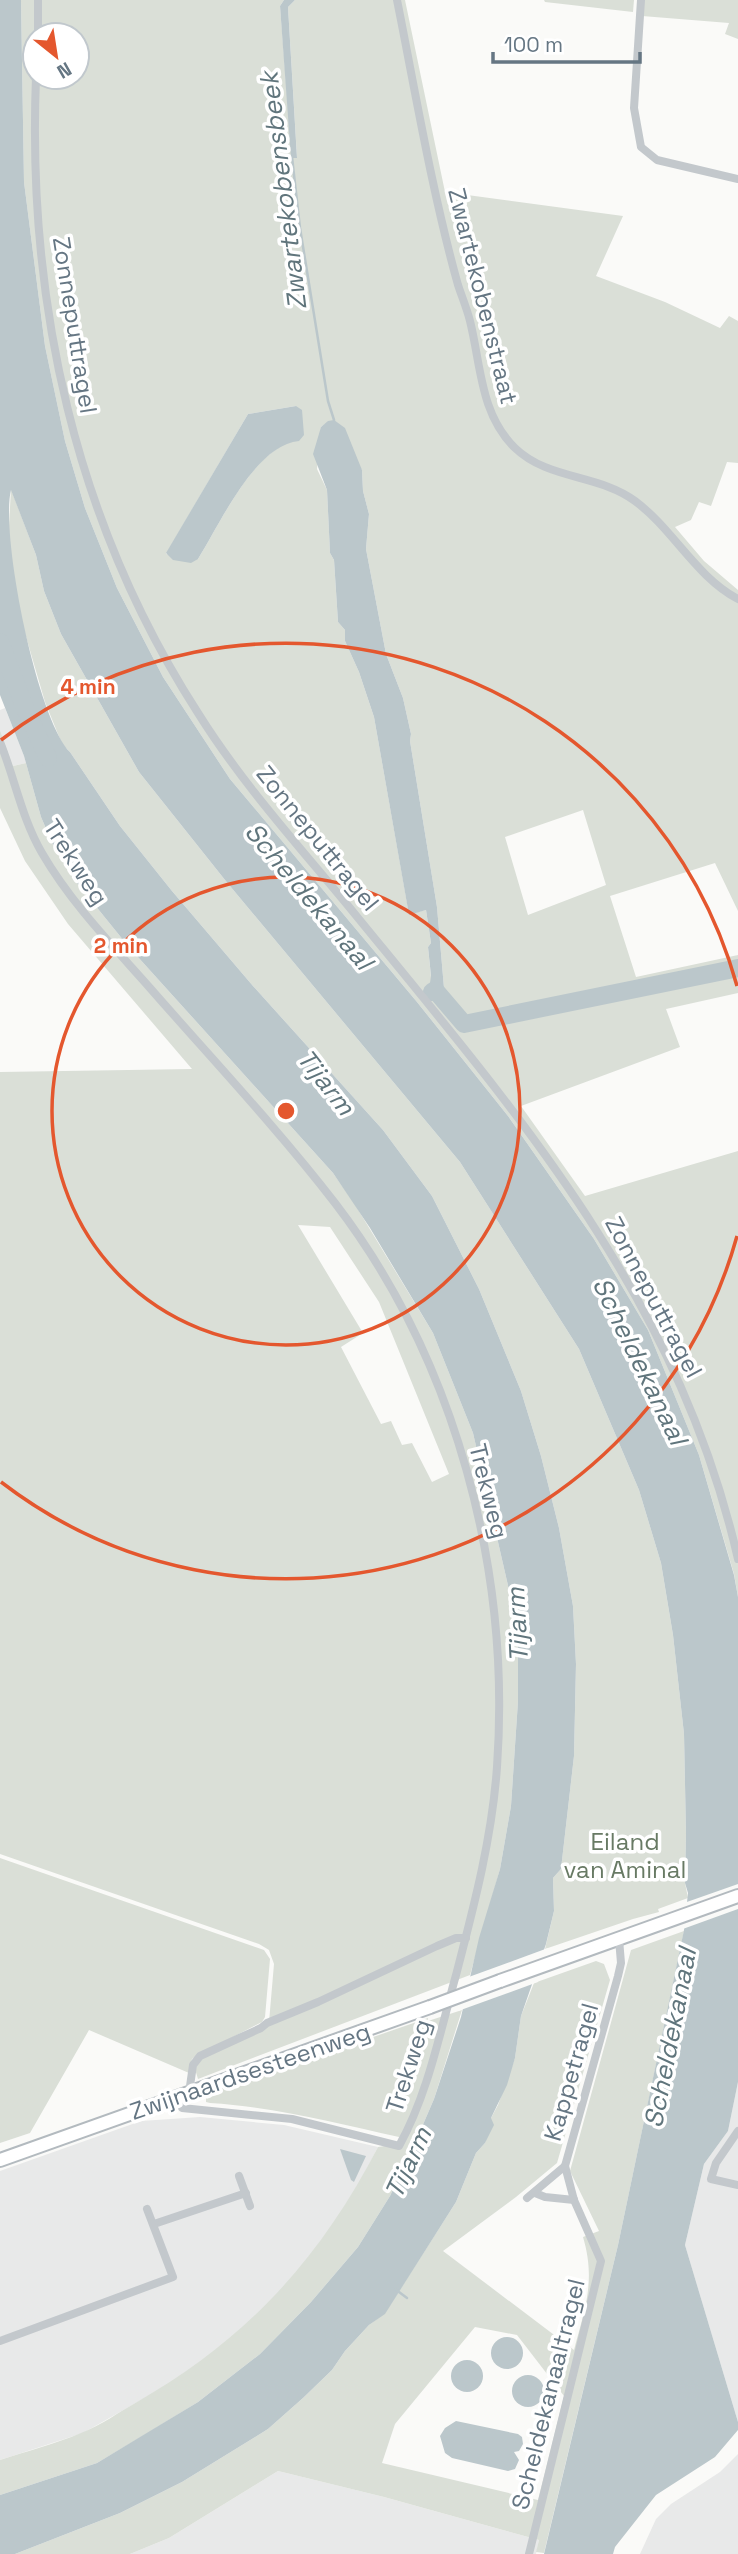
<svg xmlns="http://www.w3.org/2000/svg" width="738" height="2554" viewBox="0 0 738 2554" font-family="'Space Grotesk',sans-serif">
	<rect width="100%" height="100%" fill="#fafaf8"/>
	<g fill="#e8e9e9">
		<polygon points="5,708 24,756 26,763 13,766 0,730 0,710"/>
		<polygon points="738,2082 738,2422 685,2245 704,2164 728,2131"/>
		<polygon points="200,2117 284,2125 378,2147 361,2180 331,2228 288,2283 240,2331 178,2379 83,2433 0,2460 0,2171 141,2121"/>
		<polygon points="738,2454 738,2554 640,2554 656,2519 671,2504 720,2472"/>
		<polygon points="278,2471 384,2497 539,2540 536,2554 130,2554 169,2538"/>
	</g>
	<g fill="#dadfd7" fill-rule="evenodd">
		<path d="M21,0h263l-4,6 12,152 5,-1 -9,-150 7,-7h110l40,192 178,24 -27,60 69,26 55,26 9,-12 9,5v142l-11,-1 -16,44 -12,-4 -8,18 -16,7 29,34 34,29v321l-23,-48 -105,33 26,81 102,-22v38l-72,16 14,38 -159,59 64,90 153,-45v446l-4,-23 -35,-119 -51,-125 -54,-91 -86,-123 -91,-114 -187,-223 -67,-102 -46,-89 -32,-80 -20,-67 -20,-95 -21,-164zM35,35h42v42h-42zM296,406l3,34c-44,5 -79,84 -101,119l-32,-5 82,-140zM325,424l37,46 1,21 6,23 -3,35 20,105 17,44 8,36 -1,7 27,166 7,81 -13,-11 -3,-30 3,-4 -5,-33 -17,4 -35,-197 -15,-45 -14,-31v-11l-7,-8 -4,-62 -4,-7 -3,-63 -10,-21 4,-42zM583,810l23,75 -78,30 -23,-78z"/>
		<polygon points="544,0 634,0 633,12 545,2"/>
		<polygon points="643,0 738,0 738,39 725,34 729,23 642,16"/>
		<polygon points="11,489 36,555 44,591 61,634 139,772 225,880 460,1162 579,1349 639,1490 661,1563 673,1635 684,1734 686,1834 685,1883 688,1898 658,1909 659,1912 633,1919 545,1949 554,1911 553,1878 561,1869 574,1756 576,1664 573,1606 559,1528 541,1456 521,1391 479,1289 432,1196 383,1130 253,986 172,891 120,826 70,752 62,744 45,702 20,616 8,544"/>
		<path d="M0,730l13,36 13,-3 15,54 13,30 23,36 51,63 205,227 21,30 79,130 40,100 45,196v72l-7,105 -11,63 -30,106 -272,104 -3,-10 4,-9 70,-38 5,-58 -5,-14 -10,-6 -259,-90v-782l192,-3 -124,-145 -43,-63 -25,-53zM298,1225l32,2 49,75 70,172 -17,8 -20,-39 -10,2 -11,-24 -10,3 -40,-77 22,-14z"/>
		<polygon points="0,1858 264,1950 270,1959 265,2017 262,2022 196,2056 192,2059 189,2073 89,2030 30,2133 0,2143"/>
		<path d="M684,1931l-66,314 -74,308 -8,-1 3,-12 -155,-43 -106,-26 -109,67 -39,16h-115l105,-41 62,-31 86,-53 35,-31 29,-28 13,-19 24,-26 16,-12 71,-111 20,-49 9,-10 6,-25 7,-13 17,-47 6,-42 13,-33 62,-22 8,3 6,16 -53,183 -41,34 -73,54 131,99c11,-42 22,-69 9,-113l16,-6 -29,-60 61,-221zM475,2327l42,8 47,61 -26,104 -156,-37 13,-39z"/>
		<path d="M462,2010l-28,89 -22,51 -22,46 -32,51 -47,55 -51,52 -62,48 -52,32 -49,29 -97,32v-35c27,-9 55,-16 81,-27 19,-7 38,-21 56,-31 109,-62 183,-143 241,-255l20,-3 1,-7c-63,-14 -124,-30 -189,-34l-4,-1v-7l222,-77v3z"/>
	</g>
	<g fill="#bbc7cb">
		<path d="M0,0h21l3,182 21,164 20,95 20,67 32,80 46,89 67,102 187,223 91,114 86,123 54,91 51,125 35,120 4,22v485l-10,49 -24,33 -19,81 53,177v8l-23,27 -59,38 -41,52 -2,7h-69l74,-309 66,-315 4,-37 -3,-10 1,-49 -2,-100 -11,-99 -12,-72 -22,-73 -60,-141 -119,-187 -235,-282 -86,-108 -78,-138 -17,-43 -8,-36 -25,-65c-11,45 26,229 59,262l50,74 52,65 81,95 130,144 49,66 47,93 42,102 20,65 18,72 14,78 3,58 -2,92 -13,113 -8,9 1,33 -8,33 -25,72 -6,42 -8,27 -16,33 3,7 -9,18 -9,10 -20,49 -71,112 -16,11 -24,26 -13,19 -29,28 -35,31 -86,53 -62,31 -105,41h-15v-59l97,-32 101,-61 62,-48 51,-52 47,-55 32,-51 22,-46 22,-51 27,-82 18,-79 21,-69 11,-63 7,-105v-72l-45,-196 -40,-100 -63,-105 -37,-55 -205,-227 -51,-63 -23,-36 -13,-30 -17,-61 -24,-61z"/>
		<polygon points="284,0 295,0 288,7 297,158 291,158 280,6"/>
		<path d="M296,406l6,4 2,25 -5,6c-44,4 -79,83 -101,118l-7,4 -18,-3 -7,-7 82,-139z"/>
		<polygon points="334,420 345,428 362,470 363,491 369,514 366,549 386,654 403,698 411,734 410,741 437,907 444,988 435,990 430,983 431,976 428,947 431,943 426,910 409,915 374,717 359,672 345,641 345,630 338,622 334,560 330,553 327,490 313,454 321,427 328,421"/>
		<polygon points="340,2149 366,2156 354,2182 351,2180"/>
		<circle cx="507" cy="2353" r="16"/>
		<circle cx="467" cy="2376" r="16"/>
		<circle cx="528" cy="2391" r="16"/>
		<polygon points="456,2421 518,2434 522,2437 523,2444 519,2451 514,2452 519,2460 515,2469 508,2471 452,2458 445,2453 440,2436 445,2428"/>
	</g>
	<g fill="#fafaf8">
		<polygon points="738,1884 738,1909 680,1930 684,1903"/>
		<polygon points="548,1948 538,1982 458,2011 466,1978"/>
	</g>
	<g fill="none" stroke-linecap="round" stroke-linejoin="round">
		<g stroke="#bbc7cb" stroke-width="2.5">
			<polyline points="292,157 300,228 328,401 334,420"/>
			<polyline points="395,2289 407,2298"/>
		</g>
		<g stroke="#bbc7cb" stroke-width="18">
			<polyline points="0,642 25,708 48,758"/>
			<polyline points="432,992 435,990 464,1024 738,968"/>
		</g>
		<g stroke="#b3babf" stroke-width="16">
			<g id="secondary">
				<polyline points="500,1981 738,1896"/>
				<polyline points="0,2160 430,2007"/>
			</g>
		</g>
		<g stroke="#c3c8cc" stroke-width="8">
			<polyline points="38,0 38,35"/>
			<path d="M397,0c19,95 35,192 61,285 4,12 9,24 12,36 11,44 10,93 45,127 33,32 84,26 120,53 38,28 61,76 103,98"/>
			<polyline points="641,0 634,108 641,147 657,160 738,179"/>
			<path d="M36,77c-9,226 39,445 162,636 45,72 102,134 156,200 165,202 324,384 384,646"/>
			<path d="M0,742c15,37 22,77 42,111 29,50 70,92 108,135 62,71 127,140 185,215 121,158 176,367 162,564 -5,71 -23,139 -41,208 -16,57 -28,119 -57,171l-107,-27 -110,-11 -6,-10"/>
			<polyline points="189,2093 193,2065 200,2056 261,2028 267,2023 318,2002 437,1946 456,1938 466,1938"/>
			<polyline points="738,2131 716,2163 711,2179 738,2185"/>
			<polyline points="239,2176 250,2206"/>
			<polyline points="535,2193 545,2197 574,2200"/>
			<polyline points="527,2198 565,2166 618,1976 621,1963 619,1939"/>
			<polyline points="154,2224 246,2193"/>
			<polyline points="0,2341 173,2277 147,2209"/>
			<polyline points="529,2554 601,2261 574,2200 565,2166"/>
		</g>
		<use href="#secondary" stroke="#fff" stroke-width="12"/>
		<g stroke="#b3babf" stroke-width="16" stroke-linecap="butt">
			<polyline id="secondary-bridge" points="430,2007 500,1981"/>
		</g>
		<use href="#secondary-bridge" stroke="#fff" stroke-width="12"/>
	</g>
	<g fill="none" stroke="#e4572e" stroke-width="3.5">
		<circle cx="286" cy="1111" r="234"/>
		<path d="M737 1236A468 468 0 0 1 1 1482M1 740A468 468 0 0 1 737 986"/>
	</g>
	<g text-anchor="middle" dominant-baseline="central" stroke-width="7" stroke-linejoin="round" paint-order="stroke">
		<g font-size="24" fill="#657683" stroke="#fff">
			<text transform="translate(483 296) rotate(76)">Zwartekobenstraat</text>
			<text transform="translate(75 325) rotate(81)">Zonneputtragel</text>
			<text transform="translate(318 838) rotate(51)">Zonneputtragel</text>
			<text transform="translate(76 862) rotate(57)">Trekweg</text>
			<text transform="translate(654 1297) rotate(62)">Zonneputtragel</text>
			<text transform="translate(489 1491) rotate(76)">Trekweg</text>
			<text transform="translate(408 2066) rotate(-72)">Trekweg</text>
			<text transform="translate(250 2071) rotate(-19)">Zwijnaardsesteenweg</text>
			<text transform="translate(571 2072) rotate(-74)">Kappetragel</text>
			<text transform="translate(548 2394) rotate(-76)">Scheldekanaaltragel</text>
		</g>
		<g font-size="24" fill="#687a64" stroke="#fff">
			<text x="625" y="1841">Eiland<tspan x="625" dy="28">van Aminal</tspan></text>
		</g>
		<g font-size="26" font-style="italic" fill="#60757c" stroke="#fff">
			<text transform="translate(283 191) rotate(-97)">Zwartekobensbeek</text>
			<text transform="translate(309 896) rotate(50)">Scheldekanaal</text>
			<text transform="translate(326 1082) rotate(52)">Tijarm</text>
			<text transform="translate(640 1361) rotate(64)">Scheldekanaal</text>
			<text transform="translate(517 1625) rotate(-93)">Tijarm</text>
			<text transform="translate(670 2038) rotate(-79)">Scheldekanaal</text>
			<text transform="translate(408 2163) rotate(-65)">Tijarm</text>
		</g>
	</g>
	<circle cx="286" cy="1111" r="10" fill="#e4572e" stroke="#fff" stroke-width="3.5"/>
	<g font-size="21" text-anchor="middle" font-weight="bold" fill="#e4572e" stroke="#fff" stroke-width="7" stroke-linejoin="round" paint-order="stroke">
		<text x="88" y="694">4 min</text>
		<text x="121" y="953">2 min</text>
	</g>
	<g transform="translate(56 56) rotate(150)"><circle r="33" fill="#ffffff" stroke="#c1c8cd" stroke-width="2"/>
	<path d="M0-5L12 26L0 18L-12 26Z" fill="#e4572e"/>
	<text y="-10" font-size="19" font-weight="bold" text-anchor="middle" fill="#657683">N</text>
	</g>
	<path d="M493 52v10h147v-10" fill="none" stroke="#657683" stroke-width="3.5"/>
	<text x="504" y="52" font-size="21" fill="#657683" stroke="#ffffff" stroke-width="5" paint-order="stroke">100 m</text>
</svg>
